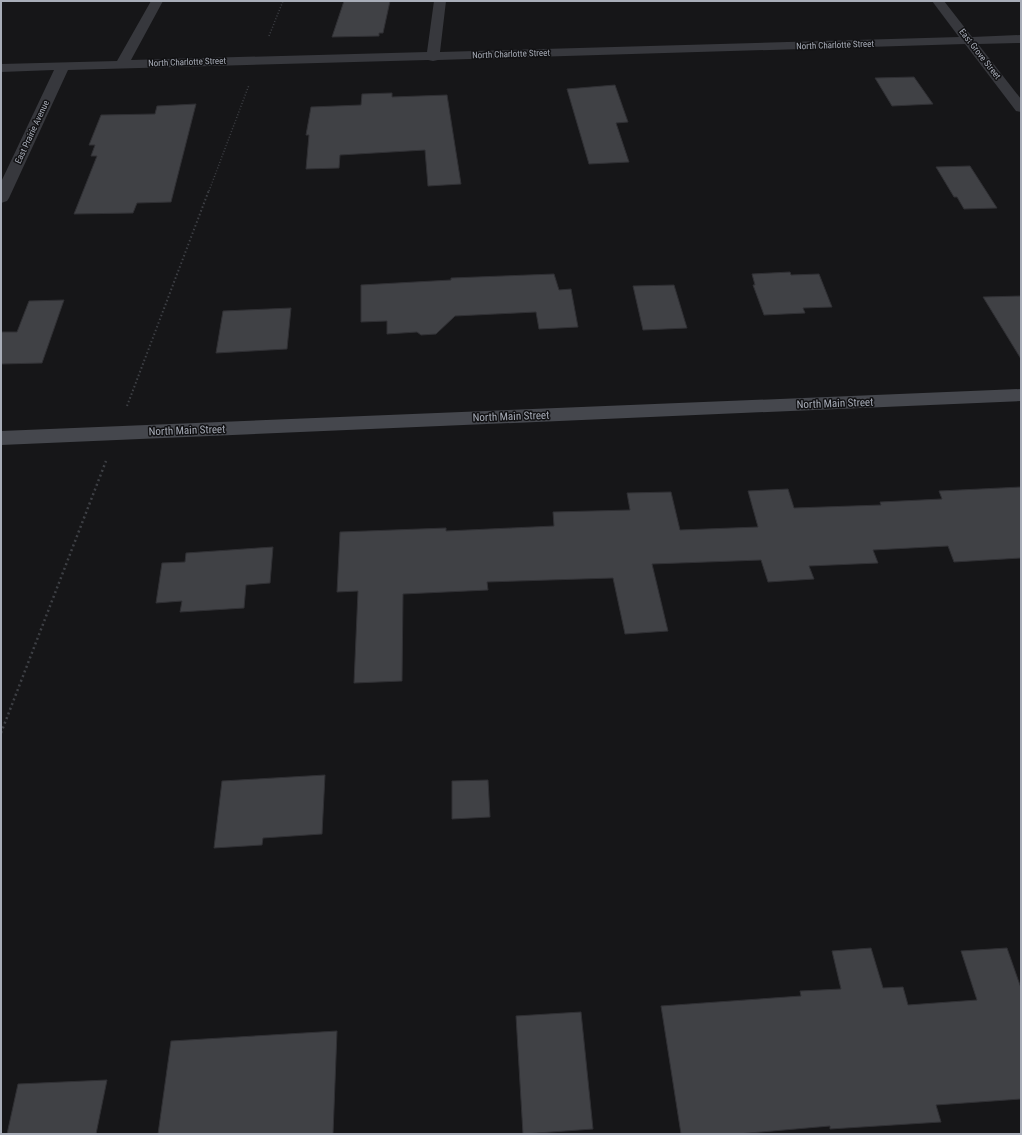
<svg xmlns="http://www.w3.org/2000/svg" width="1022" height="1135" font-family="'Roboto Condensed',sans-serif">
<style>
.building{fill:#404145;stroke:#303034}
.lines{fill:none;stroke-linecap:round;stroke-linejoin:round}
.path-far2{stroke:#3d3f44;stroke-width:1.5;stroke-dasharray:1 2;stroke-linecap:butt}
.path-far1{stroke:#3d3f44;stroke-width:2;stroke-dasharray:1.5 2.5;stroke-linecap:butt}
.path{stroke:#3d3f44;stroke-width:2.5;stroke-dasharray:2 3;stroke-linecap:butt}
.street{fill:#37383d;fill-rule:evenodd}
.secondary{fill:#45474d;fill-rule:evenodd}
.labels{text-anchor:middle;stroke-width:3;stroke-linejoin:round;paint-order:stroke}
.far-street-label{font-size:9px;fill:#a8adb8;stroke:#111113}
.street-label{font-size:11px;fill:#a8adb8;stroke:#111113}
</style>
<rect width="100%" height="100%" fill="#161618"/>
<path class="building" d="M344 1H390L383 33H379V36L332 37Z
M914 77 933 104 892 106 875 78Z
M615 85 628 122 616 123 629 162 589 164 567 89Z
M392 93V97L447 95 461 184 428 186 425 150 340 155 339 168 306 169 309 135H306L311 107 361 105 362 94Z
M196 104 171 202 137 203 133 213 74 214 97 156H91L95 145H89L101 115 155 114 157 106Z
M970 166 997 208 964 209 957 197H954L936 167Z
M790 272 791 275 819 274 832 307 803 308 805 313 764 315 753 285H755L752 274Z
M554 274 559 290 571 289 578 327 539 329 536 312 455 316 436 334 421 335 417 332 387 334V321L361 322V285L451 280V278Z
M674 285 687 328 643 330 633 286Z
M1021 296V359L983 297Z
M64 300 42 363 1 364V332H17L29 301Z
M291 308 287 349 216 353 223 311Z
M1021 487V558L954 562 948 546 873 550 878 563 809 566 814 579 768 582 761 560 652 564 668 631 625 634 613 578 487 582 488 590 403 594 402 681 354 683 358 591 337 592 340 532 446 528V531L554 526 553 512 630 510 627 493 671 492 680 530 758 527 748 491 788 489 794 508 881 505 880 502 942 499 939 491Z
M273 547 270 583 246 585 244 608 180 612 182 601 156 603 162 563 185 562 186 553Z
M325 775 322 834 263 838 262 845 214 848 222 781Z
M488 780 490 817 452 819V781Z
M871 948 883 988 903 987 908 1005 977 1000 961 951 1007 948 1021 988V1099L936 1105 941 1122 830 1129V1126L738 1134H681L661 1006 801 996 800 991 841 989 832 951Z
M581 1012 593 1129 523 1134 516 1016Z
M337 1031 333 1134H158L171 1041Z
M107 1080 96 1134H7L18 1084Z"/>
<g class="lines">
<path class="path-far2" d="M269 36 283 1
M209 191 249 85"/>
<path class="path-far1" d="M127 406 209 190"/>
<path class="path" d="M1 733 106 461"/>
<path class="street" d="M151 1H163L131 60 427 52 434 1H446L440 52 959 37 932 1H944L972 37 1021 35V43L978 44 1021 99V112L1016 111 965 44 438 60 433 61 428 60 68 70 9 198 7 201 1 203V182L54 70 1 72V64L117 61Z"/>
<path class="secondary" d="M1021 389V401L1 445V431Z"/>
</g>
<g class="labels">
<g class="far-street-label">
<text transform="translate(835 45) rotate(-2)" y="3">North Charlotte Street</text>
<text transform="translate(511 54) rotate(-2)" y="3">North Charlotte Street</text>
<text transform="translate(980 54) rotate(52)" y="3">East Grove Street</text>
<text transform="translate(187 62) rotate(-2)" y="3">North Charlotte Street</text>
<text transform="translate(32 132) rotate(-65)" y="3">East Prairie Avenue</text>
</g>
<g class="street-label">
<text transform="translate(835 403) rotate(-2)" y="4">North Main Street</text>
<text transform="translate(511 416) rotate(-2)" y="4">North Main Street</text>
<text transform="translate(187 430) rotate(-2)" y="4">North Main Street</text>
</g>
</g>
<rect width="1022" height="1135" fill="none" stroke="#a8adb8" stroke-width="4"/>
</svg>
